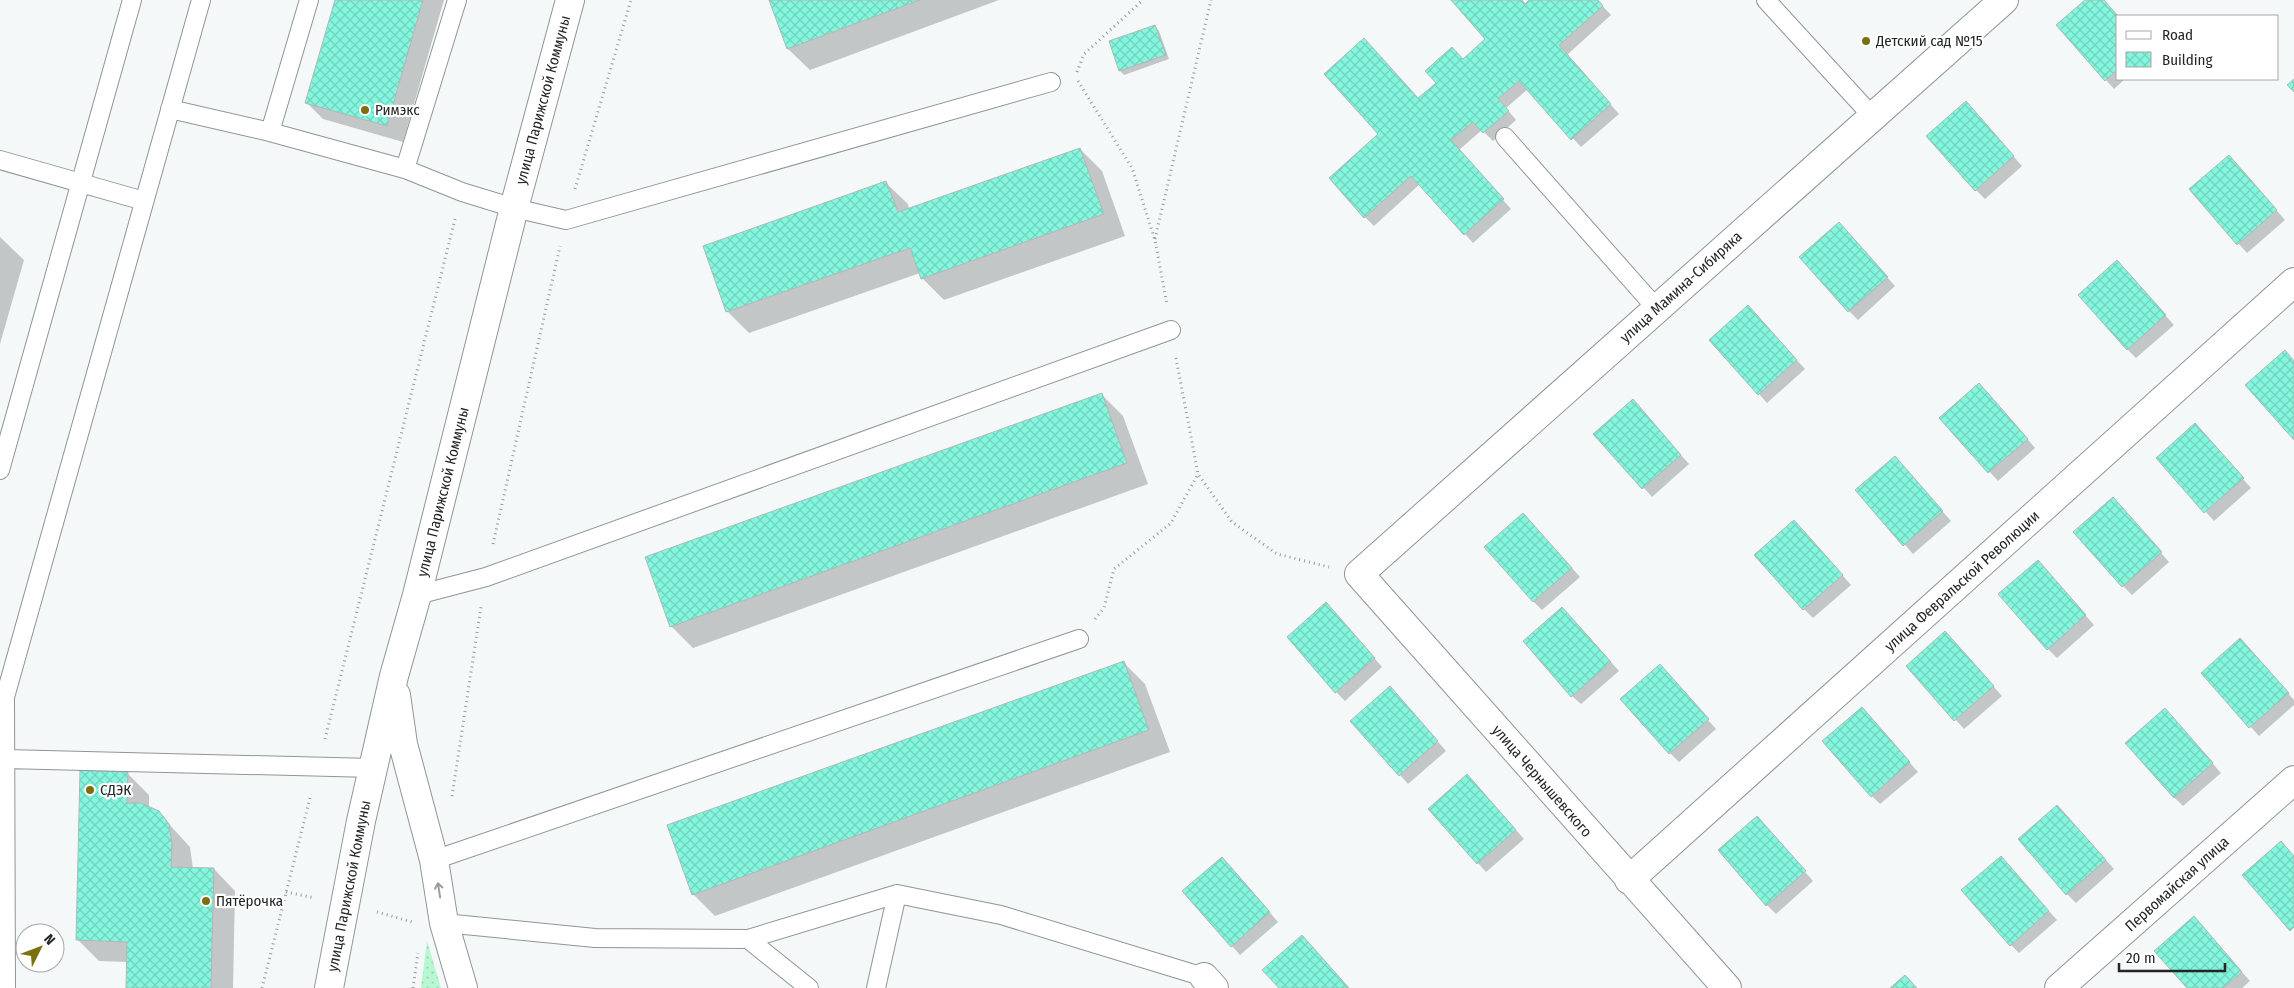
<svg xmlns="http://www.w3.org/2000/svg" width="2294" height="988" font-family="'Fira Sans Condensed',sans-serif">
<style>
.grass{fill:url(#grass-dots)}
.shadow{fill:#0003}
.building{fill:url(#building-cross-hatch);stroke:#b3b8b6}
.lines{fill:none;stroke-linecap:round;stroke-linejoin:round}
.lane-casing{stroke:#909595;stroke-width:20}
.street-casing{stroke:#909595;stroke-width:30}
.secondary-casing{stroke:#909595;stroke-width:30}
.path{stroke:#989b9b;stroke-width:3;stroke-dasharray:1 4;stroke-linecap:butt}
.lane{stroke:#fff;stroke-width:18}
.street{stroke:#fff;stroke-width:28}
.secondary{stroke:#fff;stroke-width:28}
.oneway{stroke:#9c9d9d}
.poi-dot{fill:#7b7010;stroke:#fff;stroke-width:2}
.labels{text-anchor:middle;stroke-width:4.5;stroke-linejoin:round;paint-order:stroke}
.poi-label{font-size:15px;fill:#242626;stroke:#fff;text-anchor:start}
.street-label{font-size:15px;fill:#242626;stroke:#fff}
</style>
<defs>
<pattern id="grass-dots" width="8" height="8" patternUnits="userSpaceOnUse" patternTransform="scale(1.25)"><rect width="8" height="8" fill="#b7f7d2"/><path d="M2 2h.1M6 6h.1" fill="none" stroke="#9dd4b4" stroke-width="1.8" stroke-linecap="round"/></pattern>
<pattern id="building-cross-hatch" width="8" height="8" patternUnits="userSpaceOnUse" patternTransform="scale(1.25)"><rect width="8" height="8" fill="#83f6dd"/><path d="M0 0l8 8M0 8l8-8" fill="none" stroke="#71d3be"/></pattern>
</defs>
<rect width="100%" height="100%" fill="#f4f8f8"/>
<path class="grass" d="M427 941 441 988H421Z"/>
<path class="shadow" d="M336 0H444L403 142 323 119 306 102Z
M770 0H999L810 70 788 49Z
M1452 0H1521L1526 5 1531 0H1597L1611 15 1567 55 1619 114 1581 147 1528 89 1506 108 1516 120 1493 141 1482 130 1459 150 1511 209 1473 243 1420 184 1374 226 1365 217 1419 100 1487 39Z
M2087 0H2103L2118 17V79H2125L2114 89 2106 80Z
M1155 26 1159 31 1169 59 1124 75 1120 71 1110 42Z
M1974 111 2022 166 1985 199 1976 190Z
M1080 149 1102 171 1125 236 944 300 922 278 920 273 749 333 728 312 704 246 886 183 908 204 909 209Z
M2237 165 2285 220 2247 253 2191 190Z
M1847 232 1895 286 1858 320 1849 311Z
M0 237 24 260 0 344Z
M2126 271 2174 325 2136 358 2127 349Z
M1748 306 1805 369 1767 403 1759 394Z
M1988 393 2035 448 1998 481 1941 418Z
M1101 394 1123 416 1148 484 693 648 671 626Z
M1641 410 1689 464 1652 497 1595 434Z
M2203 434 2251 488 2214 521 2157 458Z
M1903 466 1951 521 1913 554 1857 490Z
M2121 507 2169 562 2132 595 2123 586Z
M1523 514 1580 577 1542 610 1533 601Z
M1803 530 1851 585 1813 618 1804 609Z
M2046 570 2094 625 2057 658 2048 649Z
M1335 613 1382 667 1345 701 1336 692Z
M1571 617 1619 671 1581 704 1572 696Z
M1954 642 2002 696 1964 729 1907 666Z
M2249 649 2294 700V705L2259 736 2202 673Z
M1123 662 1145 684 1170 752 715 916 693 894Z
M1668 674 1716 729 1679 762 1670 753Z
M1398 696 1446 751 1408 784 1400 775Z
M1870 717 1918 772 1880 804 1872 796Z
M2173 718 2221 773 2183 806 2174 797Z
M127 773 149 795V807L158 812 190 847 193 869H214L235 891 233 988H127L128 962 99 961 78 940Z
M1476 785 1524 839 1486 872 1478 863Z
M2066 815 2114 869 2076 903 2067 894Z
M1757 817 1813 881 1776 914 1767 905Z
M2009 866 2057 920 2019 953 2011 945Z
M1231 867 1278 922 1240 955 1232 946Z
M2202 927 2250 981 2242 988H2189Z"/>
<path class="building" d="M335 0H423L387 126 305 103Z
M769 0H920L787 49Z
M1451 0H1522L1525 4 1529 0H1598L1603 6 1559 45 1611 104 1571 140 1519 81 1498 99 1509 111 1483 133 1473 122 1451 140 1504 199 1464 235 1411 176 1364 218 1329 178 1378 134 1324 74 1364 38 1418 98 1436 83 1425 71 1452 47 1463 59 1485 39Z
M2085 0H2104L2118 16V69L2105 81 2056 25Z
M1155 25 1166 55 1119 71 1109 41Z
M2294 79V92L2287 85Z
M1966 101 2014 156 1975 191 1926 136Z
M1080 148 1104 214 921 279 910 248 726 312 703 246 886 181 898 212Z
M2229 155 2277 210 2237 245 2189 189Z
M1839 222 1888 277 1848 312 1799 257Z
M2117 260 2166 315 2127 350 2078 295Z
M1748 305 1797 360 1758 395 1709 340Z
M2285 350 2294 361V440L2245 385Z
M1979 383 2028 439 1988 473 1939 418Z
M1102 393 1127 463 670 627 645 557Z
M1633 399 1681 455 1642 489 1593 434Z
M2195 423 2244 478 2204 513 2156 458Z
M1895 456 1943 511 1903 546 1855 490Z
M2113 497 2162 552 2122 587 2073 532Z
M1523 513 1572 568 1533 602 1484 547Z
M1794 520 1843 575 1803 610 1754 555Z
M2038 560 2086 615 2047 650 1998 594Z
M1326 602 1375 658 1335 693 1287 637Z
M1562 607 1611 662 1571 697 1523 641Z
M1945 631 1994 686 1954 721 1906 666Z
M2240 638 2289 693 2249 728 2201 673Z
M1124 661 1149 730 692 895 667 825Z
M1660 664 1709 719 1669 754 1620 699Z
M1390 686 1438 741 1399 776 1350 721Z
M1862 707 1910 762 1871 797 1822 741Z
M2165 708 2213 763 2174 798 2125 743Z
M80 770 128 772 127 803H141L159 811 169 824 172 844 171 867 214 868 211 988H126L127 942 76 940Z
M1467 774 1516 830 1477 864 1428 809Z
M2057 805 2106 860 2066 895 2018 839Z
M1757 816 1806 871 1766 906 1718 850Z
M2281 841 2294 856V927L2290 931 2242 875Z
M2001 856 2049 911 2010 946 1961 890Z
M1222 857 1270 912 1231 947 1182 891Z
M2194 916 2242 972 2223 988H2187L2154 951Z
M1302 935 1349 988H1279L1262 970Z
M1905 975 1917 988H1890Z"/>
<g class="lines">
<defs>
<path id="lane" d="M1766 0 1873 117
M170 109 270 132 405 169 462 192 514 208 566 220 1051 82
M270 132 309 0
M1505 137 1657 309
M0 160 144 201
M405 169 457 0
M0 470 132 0
M417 595 486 577 1171 330
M5 759 373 768
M434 860 1079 639
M444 923 595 938 748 939 897 894 1001 915 1204 977
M748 939 809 988
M6 988 5 697 201 0
M876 988 897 894"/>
<path id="street" d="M1629 880 2294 282
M1204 977 1214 988
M1727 988 1359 574 2004 0
M2059 988 2294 780"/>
<path id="secondary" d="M396 695 403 744 434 860 444 923 463 988
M329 988 361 821 394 676 417 595 514 208 570 0"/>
</defs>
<use href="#lane" class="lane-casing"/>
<use href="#street" class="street-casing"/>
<use href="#secondary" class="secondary-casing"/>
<path class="path" d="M1077 72 1084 54 1143 0
M1078 81 1132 168 1155 240 1167 305
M575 189 631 0
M1155 239 1211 0
M1176 358 1198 474 1232 522 1277 554 1329 567
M493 544 560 246
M1095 619 1104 608 1114 569 1171 523 1198 474
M325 739 455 219
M452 796 481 607
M286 892 315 898
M377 912 412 922
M262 988 311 794
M413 988 418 953"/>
<use href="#lane" class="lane"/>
<use href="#street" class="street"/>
<use href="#secondary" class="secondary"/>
</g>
<defs><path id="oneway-shaft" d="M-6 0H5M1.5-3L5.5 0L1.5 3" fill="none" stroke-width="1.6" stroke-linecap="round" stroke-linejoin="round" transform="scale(1.25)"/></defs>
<use class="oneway" href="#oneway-shaft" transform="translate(439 890) rotate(-99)"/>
<g class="poi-dot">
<circle cx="1866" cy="41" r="5"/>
<circle cx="365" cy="110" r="5"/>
<circle cx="90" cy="790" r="5"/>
<circle cx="206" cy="901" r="5"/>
</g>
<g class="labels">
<g class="poi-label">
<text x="1876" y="46">Детский сад №15</text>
<text x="375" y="115">Римэкс</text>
<text x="100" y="795">СДЭК</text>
<text x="216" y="906">Пятёрочка</text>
</g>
<g class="street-label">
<text transform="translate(543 100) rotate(-75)" y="5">улица Парижской Коммуны</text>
<text transform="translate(1681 287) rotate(-42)" y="5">улица Мамина-Сибиряка</text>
<text transform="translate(443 492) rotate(-76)" y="5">улица Парижской Коммуны</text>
<text transform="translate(1962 581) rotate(-42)" y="5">улица Февральской Революции</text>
<text transform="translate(1542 781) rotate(49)" y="5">улица Чернышевского</text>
<text transform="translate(2177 884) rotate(-42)" y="5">Первомайская улица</text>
<text transform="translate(349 886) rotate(-79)" y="5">улица Парижской Коммуны</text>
</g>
</g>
<rect x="2116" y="15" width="162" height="65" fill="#ffffff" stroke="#a7a8a8"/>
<rect x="2126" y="31" width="25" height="8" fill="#ffffff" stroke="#a7a8a8"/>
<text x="2162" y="40" font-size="15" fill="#242626">Road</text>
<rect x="2126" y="52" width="25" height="15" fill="url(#building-cross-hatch)" stroke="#a7a8a8"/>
<text x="2162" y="65" font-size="15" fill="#242626">Building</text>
<g transform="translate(40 948) rotate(48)"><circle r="24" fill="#ffffff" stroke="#a7a8a8"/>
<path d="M0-4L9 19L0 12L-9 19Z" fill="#7b7010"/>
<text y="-8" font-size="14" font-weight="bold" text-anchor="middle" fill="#242626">N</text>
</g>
<path d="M2119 963v8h106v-8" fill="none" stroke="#242626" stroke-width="2.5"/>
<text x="2126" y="963" font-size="15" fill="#242626" stroke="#ffffff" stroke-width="4" paint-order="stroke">20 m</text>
</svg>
